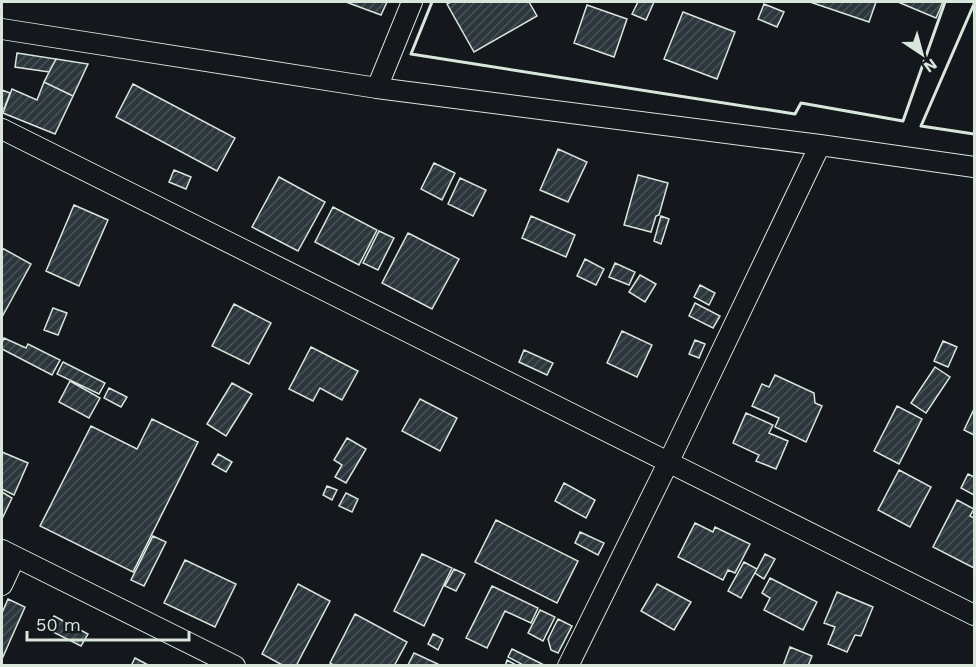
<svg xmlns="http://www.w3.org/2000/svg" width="976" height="667" font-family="'Work Sans',sans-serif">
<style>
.building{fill:url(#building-hatch);stroke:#d8e6dc;stroke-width:1.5}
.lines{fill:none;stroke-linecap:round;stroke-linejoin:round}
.minor-casing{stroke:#d8e6dc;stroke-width:22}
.minor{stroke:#14181c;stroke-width:20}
.wall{stroke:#d8e6dc;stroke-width:3}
</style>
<defs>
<pattern id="building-hatch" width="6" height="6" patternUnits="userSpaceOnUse" patternTransform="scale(1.5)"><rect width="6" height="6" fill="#2c363c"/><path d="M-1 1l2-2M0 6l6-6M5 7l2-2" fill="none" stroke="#4a5358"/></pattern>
</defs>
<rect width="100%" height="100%" fill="#14181c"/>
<path class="building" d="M346 2H387L381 15Z
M451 2H529L537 16 474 52 447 4Z
M638 2H654L646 20 632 14Z
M810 2H876L869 22Z
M898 2H943L936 18Z
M764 4 784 12 777 27 758 19Z
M587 5 627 19 614 57 574 43Z
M683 12 735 32 717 79 664 59Z
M17 53 56 59 49 72 15 67Z
M56 59 88 64 73 96 44 82Z
M44 82 73 96 55 134 3 113 12 89 37 100Z
M133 84 235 138 217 171 116 117Z
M2 90 10 93 4 109 2 108Z
M558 149 587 162 568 202 540 190Z
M434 163 455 173 442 200 421 189Z
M174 170 191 177 186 189 169 182Z
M638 175 668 183 659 215 656 216 651 232 624 225Z
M279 177 325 202 298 251 252 227Z
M460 178 486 190 473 216 448 204Z
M74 205 108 220 79 286 46 271Z
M333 207 377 230 359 265 315 242Z
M531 216 575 235 566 257 522 238Z
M661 216 669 219 661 244 654 241Z
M379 231 394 238 378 270 363 263Z
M408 233 459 259 432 309 382 283Z
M2 248 31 264 2 317Z
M585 259 604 269 596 285 577 276Z
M615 263 635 272 629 285 609 277Z
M640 275 656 284 645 302 629 292Z
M700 285 715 293 709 305 694 297Z
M695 303 720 316 713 328 689 316Z
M234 304 271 323 249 364 212 346Z
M53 308 67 313 58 335 44 330Z
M622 331 652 345 637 377 607 363Z
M4 338 26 348 28 344 60 360 52 375 2 349V343Z
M695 340 705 344 699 358 689 354Z
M943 341 957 347 948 367 934 361Z
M311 347 358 371 342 400 320 388 313 401 289 389Z
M524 350 553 363 547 375 519 362Z
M63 362 105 383 99 394 57 374Z
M935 367 950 377 926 413 911 403Z
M775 375 814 393 815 403 822 406 806 442 775 427 779 418 752 406 762 384 769 387Z
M70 381 100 398 89 418 59 402Z
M232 383 252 394 226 436 207 424Z
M109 388 127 397 121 407 104 398Z
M420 399 457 418 440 451 402 431Z
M897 406 922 419 899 464 874 451Z
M974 409V435L964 430Z
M746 413 773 425 769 433 788 441 776 469 756 461 759 455 733 443Z
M152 419 198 442 133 572 40 526 91 426 137 449Z
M347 438 366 449 346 483 335 477 342 465 334 460Z
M2 452 28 463 14 495 2 489Z
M218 454 232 462 226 472 212 464Z
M899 470 931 487 910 527 878 510Z
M968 474 974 477V495L961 488Z
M564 483 595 500 586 518 555 501Z
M327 486 337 490 332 500 323 495Z
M2 492 12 498 2 519Z
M346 493 358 499 352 512 339 506Z
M957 500 974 509 970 516 974 518V568L933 547Z
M496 520 578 561 557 603 475 562Z
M695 523 713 532 715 527 750 544 735 573 728 570 723 580 678 557Z
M580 532 604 543 598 555 575 543Z
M153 536 166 542 144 586 131 580Z
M422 554 452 568 424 626 394 611Z
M765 554 775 559 764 579 755 573Z
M185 560 236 584 215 627 164 603Z
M744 562 757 569 741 598 728 591Z
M454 569 465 574 456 591 445 586Z
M770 578 817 602 803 630 764 610 770 598 762 593Z
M298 584 330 601 296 666H284L262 654Z
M657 584 691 602 674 630 641 611Z
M492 586 538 608 531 623 505 611 487 648 466 638Z
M837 592 873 607 861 636 855 635 847 652 828 644 835 627 824 623Z
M8 599 25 607 2 659V613Z
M540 610 555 617 543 641 528 633Z
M355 614 407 642 394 666H335L330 663Z
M54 616 88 634 81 646 47 629Z
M558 619 572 626 558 653 551 650 548 639Z
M433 634 443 639 438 650 428 644Z
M790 647 812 656 808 666H783Z
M512 649 546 666H525L508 657Z
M414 653 438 664 437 666 408 665Z
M135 658 150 666H131Z
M507 660 518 666H505Z"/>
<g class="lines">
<defs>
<path id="minor" d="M2 29 377 88 820 145 974 167
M377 88 412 2
M2 129 974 615
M2 550 235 666
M2 585 15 557
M568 666 669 461 820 145"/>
</defs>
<use href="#minor" class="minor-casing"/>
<use href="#minor" class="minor"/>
<path class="wall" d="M432 2 411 54 795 114 801 103 903 121 945 2
M974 4 921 126 974 134"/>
</g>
<rect width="976" height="667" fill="none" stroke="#d8e6dc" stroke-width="6"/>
<g transform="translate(922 54) rotate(144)" stroke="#14181c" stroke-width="4.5" paint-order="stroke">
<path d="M0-4.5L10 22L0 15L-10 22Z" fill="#d8e6dc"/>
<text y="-9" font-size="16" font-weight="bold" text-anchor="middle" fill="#d8e6dc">N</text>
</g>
<path d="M27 631v9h162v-9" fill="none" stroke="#d8e6dc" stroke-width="3"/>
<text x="36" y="631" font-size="18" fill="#d8e6dc" stroke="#14181c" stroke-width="4.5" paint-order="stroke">50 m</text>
</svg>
